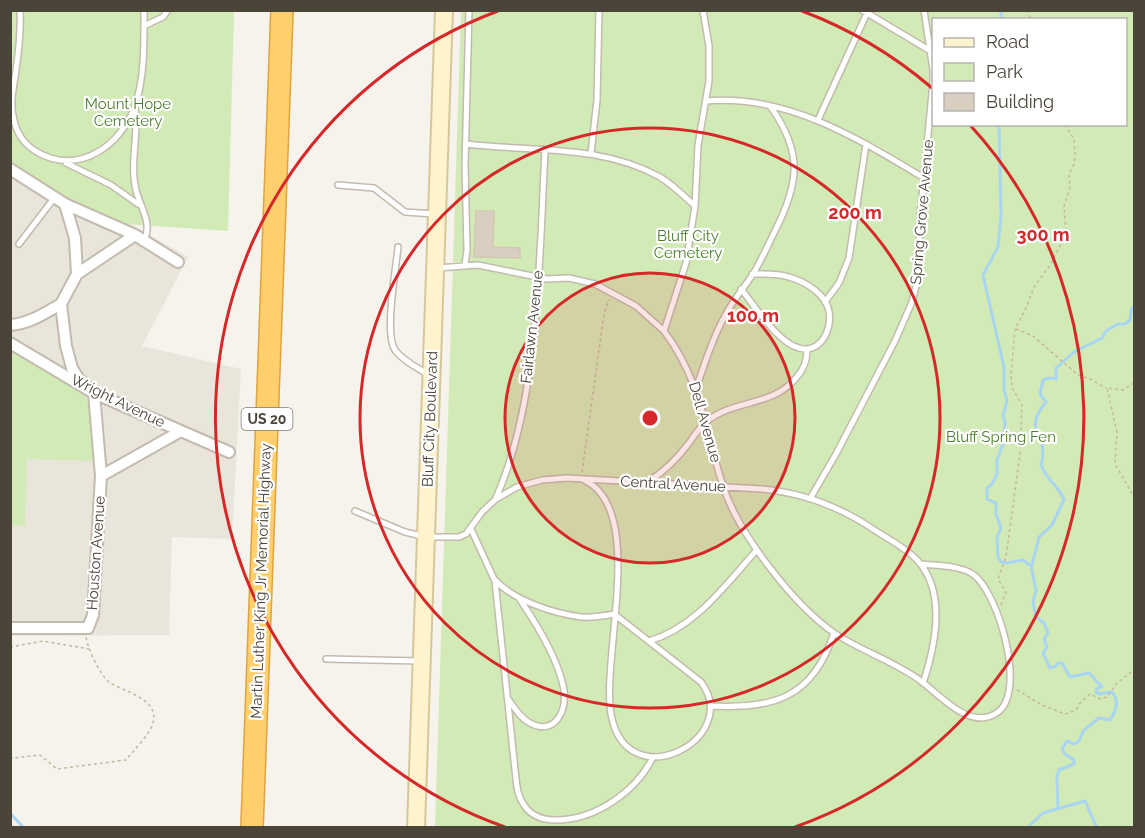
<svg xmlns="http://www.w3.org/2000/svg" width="1145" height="838" font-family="Raleway,sans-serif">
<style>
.residential{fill:#eae5da}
.green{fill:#d2eab5;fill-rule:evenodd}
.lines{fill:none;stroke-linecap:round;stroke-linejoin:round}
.stream{stroke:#a9d4f2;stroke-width:3}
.building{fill:#d8cfc1;stroke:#d3c7b4;stroke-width:1.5}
.lane-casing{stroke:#c2bbae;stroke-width:8}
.street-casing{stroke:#c2bbae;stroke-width:14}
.secondary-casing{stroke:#d6c79b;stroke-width:20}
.highway-casing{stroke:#e0a43c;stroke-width:24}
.path{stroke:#c4b79f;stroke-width:1.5;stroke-dasharray:3 3;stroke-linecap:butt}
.lane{stroke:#fff;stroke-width:5}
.street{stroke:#fff;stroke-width:10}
.secondary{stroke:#fff3cd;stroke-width:16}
.highway{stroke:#ffcf6e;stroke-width:21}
.ring{fill:none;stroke:#d62828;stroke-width:3}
.labels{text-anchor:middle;stroke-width:4.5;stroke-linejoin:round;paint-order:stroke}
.shield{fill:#fff;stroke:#817c74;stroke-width:1.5}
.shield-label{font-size:14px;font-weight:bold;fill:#4b4439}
.park-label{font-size:15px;fill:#4a7f2a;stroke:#fff}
.street-label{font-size:15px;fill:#4b4439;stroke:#fff}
.centre{fill:#d62828;stroke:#fff;stroke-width:3}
.ring-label{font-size:18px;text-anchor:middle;font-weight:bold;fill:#d62828;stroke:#fff;stroke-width:4.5;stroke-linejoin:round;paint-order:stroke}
</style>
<rect width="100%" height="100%" fill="#f6f3ec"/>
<path class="residential" d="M10 155 188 257 142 346 241 369 232 539 172 537 169 635 11 636Z"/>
<path class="green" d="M10 11H234L228 231 126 224 67 197 11 164Z
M461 11H1134V827L435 828ZM934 20H1126V124H934Z
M10 351 83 394C97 412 93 440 94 461L27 459 25 526 11 525Z"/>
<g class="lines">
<path class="stream" d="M1001 20V10
M999 124 1001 216 998 247 983 275 1004 367V389L1007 401 1003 416 1005 422 1004 441 997 460V474L992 484 987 488V499L996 503V514L1001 528 997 537 998 557 1001 562 1007 563 1023 560 1031 566 1036 590 1033 602 1036 617 1044 623 1048 633 1044 639 1047 647 1043 653 1050 668 1056 666 1058 663H1062L1070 677 1089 673 1102 687 1097 688 1096 692 1099 694 1112 692C1120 701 1116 711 1110 720L1099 718 1084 730 1078 742 1074 744 1067 741 1062 749 1065 754 1074 760V764L1059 770 1057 777 1058 808
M1032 565 1039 537 1052 525 1064 499C1058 486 1046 479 1041 465 1044 457 1043 447 1041 437 1030 425 1037 413 1046 402L1040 394 1043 380 1050 378 1056 379V368L1074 352 1102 338 1106 331 1118 324H1125L1130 320 1131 310 1134 306
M10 813 24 828
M1027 828 1043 813 1085 801 1097 828"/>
</g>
<path class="building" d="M476 211H494L493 247 520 248V258L474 257Z"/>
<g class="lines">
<defs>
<path id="lane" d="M20 10C21 31 19 50 16 70 14 86 9 104 14 120 17 134 25 145 37 152 78 176 121 146 135 106 145 77 144 41 144 10
M703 10 709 46V81L698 145 695 206 686 263 664 331C701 380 705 430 723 486 738 533 793 604 834 633 861 651 894 661 921 681 941 696 971 732 998 712 1027 690 998 593 974 575 961 565 936 566 921 564
M862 10 929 50
M144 26 163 17 168 10
M706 101C787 94 857 138 924 178
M135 109C139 134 130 160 135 185 137 203 154 222 144 240
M818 120 867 13
M466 144C531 152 600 144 660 177 673 185 684 196 695 206
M591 153 597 100 599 10
M66 163 111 185 138 204
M338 185 374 188 405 212 434 214
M19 244 55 197
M398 247C396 269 384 334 395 350 403 361 418 368 429 375
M465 265 467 250 465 166 469 10
M437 268 478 265 547 279 569 278 595 284 636 306 664 331
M741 289C755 306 778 343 799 348 824 355 836 321 826 303 819 290 803 281 789 277 778 273 765 274 752 274
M825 302 839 283 849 258 866 144
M696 388C705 364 712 338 725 316 732 301 744 288 753 274 761 261 767 247 774 233 799 184 804 153 770 106
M649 481C665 471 677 459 689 443 694 436 699 428 706 422 733 399 773 407 796 378 804 369 807 361 807 349
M811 497 836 454 895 341 912 302 918 278 920 217 933 83V70L924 10
M496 498C540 398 539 259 545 151
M355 511 405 532 426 537H459L466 534 482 512 496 499 517 487 542 480 567 478 762 489C805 493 841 507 876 531 890 540 906 548 917 560 947 592 935 647 923 683
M471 529 494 579C514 601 553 613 581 617 592 618 603 616 614 614L701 682C744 739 626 800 611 714 601 656 647 509 584 480
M495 581 516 779C517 788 518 797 524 805 531 816 543 820 556 820 595 820 636 792 653 757
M649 641C695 628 725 585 756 551
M326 659 420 661
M508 699C514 707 520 718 530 723 554 736 567 712 564 690 559 660 536 623 519 598
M711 706C774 709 813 698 834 633"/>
<path id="street" d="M10 169 65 204 135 235 178 262
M65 204 75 238 77 274 61 304 66 346 72 368 78 378 94 393 101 476
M77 274 135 235
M10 325C29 324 45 313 61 304
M10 343 94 393 229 452
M10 628H88L93 615 101 476 181 431"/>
<path id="secondary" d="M416 828 444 10"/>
<path id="highway" d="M252 828 282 10"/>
</defs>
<use href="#lane" class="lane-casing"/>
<use href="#street" class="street-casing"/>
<use href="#secondary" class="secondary-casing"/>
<use href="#highway" class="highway-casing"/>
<path class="path" d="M1027 10 1031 20
M1016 329 1033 336 1078 375 1090 379 1106 388
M1134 383 1123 390 1107 388 1117 432 1115 464 1134 497
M582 472 604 314 609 299
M1001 605 1006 592 998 579 1006 557 1020 454 1022 405 1012 388 1011 376 1015 329 1026 308 1034 287 1051 264 1066 233 1064 206 1070 187 1069 174 1074 164 1075 156 1074 139 1064 124
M10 647 43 641 89 649
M1017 690 1042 705 1065 714 1076 710 1079 704 1090 694 1100 699 1107 697 1117 683 1134 670
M10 756 13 758 40 755 57 769 126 760C133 751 151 733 153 723 160 698 123 692 109 682 100 675 88 649 86 637"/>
<use href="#lane" class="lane"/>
<use href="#street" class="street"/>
<use href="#secondary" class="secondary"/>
<use href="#highway" class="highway"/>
</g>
<circle cx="650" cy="418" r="145" fill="#d62828" fill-opacity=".12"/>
<g class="ring">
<circle cx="650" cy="418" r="145"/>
<circle cx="650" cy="418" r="290"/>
<path d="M505 827A434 434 0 0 1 498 11M802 11A434 434 0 0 1 932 88M970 125A434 434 0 0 1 795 827"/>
</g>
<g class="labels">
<rect class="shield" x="241.5" y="408" width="51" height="22" rx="4.5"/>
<g class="shield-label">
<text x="267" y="424">US 20</text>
</g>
<g class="park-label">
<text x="128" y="109">Mount Hope<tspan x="128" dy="17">Cemetery</tspan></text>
<text x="688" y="241">Bluff City<tspan x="688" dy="17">Cemetery</tspan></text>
<text x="1001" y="442">Bluff Spring Fen</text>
</g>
<g class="street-label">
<text transform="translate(922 212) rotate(-85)" y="5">Spring Grove Avenue</text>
<text transform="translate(532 327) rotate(-84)" y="5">Fairlawn Avenue</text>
<text transform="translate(118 401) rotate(26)" y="5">Wright Avenue</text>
<text transform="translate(430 419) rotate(-88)" y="5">Bluff City Boulevard</text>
<text transform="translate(705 422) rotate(74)" y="5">Dell Avenue</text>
<text transform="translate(673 484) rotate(3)" y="5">Central Avenue</text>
<text transform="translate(96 553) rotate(-86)" y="5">Houston Avenue</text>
<text transform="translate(261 581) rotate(-88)" y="5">Martin Luther King Jr Memorial Highway</text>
</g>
</g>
<circle cx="650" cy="418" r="9" class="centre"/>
<g class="ring-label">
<text x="855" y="219">200 m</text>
<text x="1043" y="241">300 m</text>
<text x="753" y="322">100 m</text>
</g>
<rect width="1145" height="838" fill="none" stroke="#4b4439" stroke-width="24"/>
<rect x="932" y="18" width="195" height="108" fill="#ffffff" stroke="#b7b4b0" stroke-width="1.5"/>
<rect x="944" y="38" width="30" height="9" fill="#fff3cd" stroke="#b7b4b0" stroke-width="1.5"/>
<text x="986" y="48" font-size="18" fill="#4b4439">Road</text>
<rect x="944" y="63" width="30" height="18" fill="#d2eab5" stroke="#b7b4b0" stroke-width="1.5"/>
<text x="986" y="78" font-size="18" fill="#4b4439">Park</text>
<rect x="944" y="93" width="30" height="18" fill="#d8cfc1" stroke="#b7b4b0" stroke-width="1.5"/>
<text x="986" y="108" font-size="18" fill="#4b4439">Building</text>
</svg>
